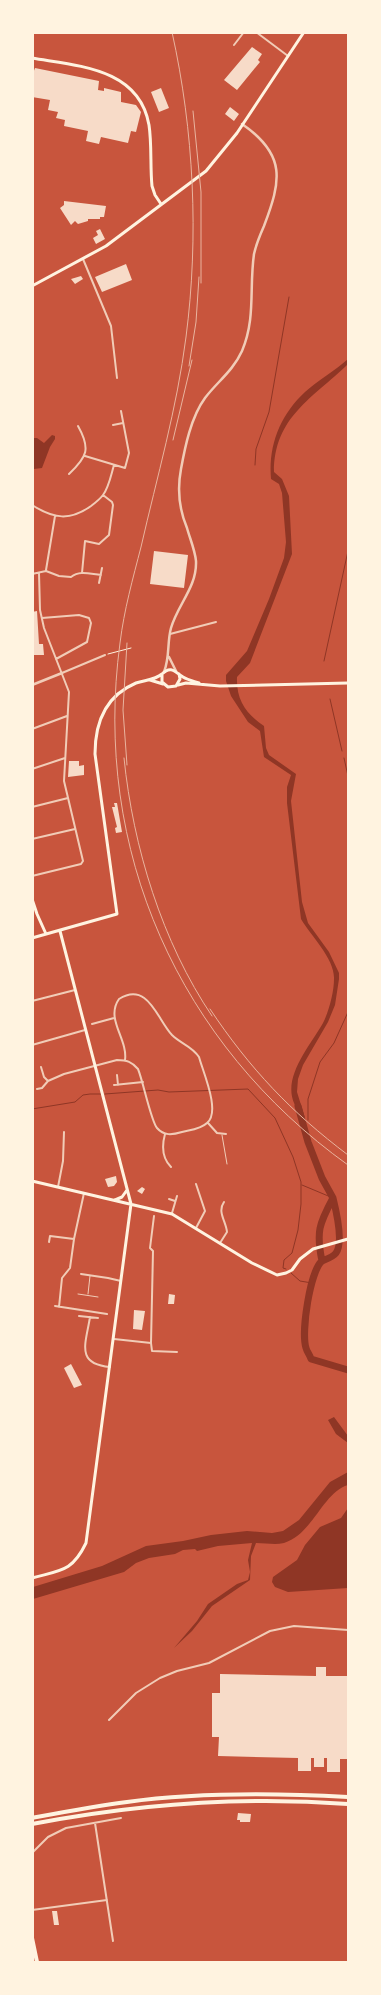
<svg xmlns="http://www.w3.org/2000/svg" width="381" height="1995" font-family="Figtree,sans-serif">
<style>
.water{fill:#8f3625}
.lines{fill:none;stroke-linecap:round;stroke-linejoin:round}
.stream{stroke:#8f3625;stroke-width:1}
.river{stroke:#8f3625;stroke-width:7}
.building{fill:#f7dbc8}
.path{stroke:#fff3e0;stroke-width:1}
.service{stroke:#f1ccb7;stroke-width:1}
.minor{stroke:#f1ccb7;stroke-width:2}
.tertiary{stroke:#f1ccb7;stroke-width:2.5}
.secondary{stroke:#fff3e0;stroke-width:3}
.primary{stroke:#fff3e0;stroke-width:3}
.trunk{stroke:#fff3e0;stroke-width:4}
.rail{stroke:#e9b49f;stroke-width:1}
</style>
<rect width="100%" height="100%" fill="#c8553d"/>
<path class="water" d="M348 359V364C313 398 274 417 274 472L282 479 289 496 292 554 250 663 237 677C236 700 246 714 264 726L266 748 269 755 296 774 291 801 302 902 308 923 329 952 339 973V979L335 1005 328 1022 303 1065 298 1079 297 1092 305 1118C272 1088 307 1051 323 1023 329 1011 334 992 334 979 335 959 311 936 301 919L287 803V787L291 775 264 757 260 731 248 722 231 696 226 681V675L247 651 269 599 284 558 286 542 282 493 279 484 271 479C268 446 280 415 305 392 318 380 335 371 348 359Z
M52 435 55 436V439L50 447 42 468 34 469 33 438H37L44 443Z
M334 1417 348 1436V1443L336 1434 328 1420Z
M348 1472V1485C323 1492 313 1534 284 1543 275 1545 266 1543 256 1543L251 1556 250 1580 212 1606 192 1631 174 1648 197 1621 208 1604 237 1584 248 1580 250 1572 248 1560 252 1543 218 1546 197 1551 195 1549 183 1550 175 1554 149 1558 136 1563 124 1572 33 1599V1587L102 1566 146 1546 183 1541 211 1535 247 1531 272 1533 283 1531 299 1520 330 1482Z
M348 1508V1588L288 1592 275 1587 272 1582 273 1577 297 1560 305 1545 320 1527 341 1518Z"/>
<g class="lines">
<path class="stream" d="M165 32 166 33
M255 465 256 449 269 412 289 297
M324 661 348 551
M330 699 342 751
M344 758 348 776
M105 1094 158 1090 169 1092 248 1089 275 1118 293 1157 301 1182V1204L298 1230 292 1253 284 1260 283 1268 286 1269
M32 1109 75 1102 83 1095 90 1094H101
M308 1120V1099L320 1062 334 1043 348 1012
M302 1185 333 1198
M291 1273 300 1281 312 1283"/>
<path class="river" d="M298 1106 308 1142 322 1178 333 1198C319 1224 316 1232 322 1261 310 1271 301 1332 306 1348 307 1352 310 1355 311 1359L348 1370
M322 1261C327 1259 333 1257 336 1253 344 1242 336 1210 333 1198"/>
</g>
<path class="building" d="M252 47 262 54 258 60 260 62 237 90 224 80Z
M35 68 99 81 98 90 104 91V88L121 92V102L136 105 141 112 136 132 131 131 128 143 101 137 99 144 86 141 88 131 64 126 65 120 56 118 58 112 48 110 50 100 32 97V76Z
M161 88 169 108 159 112 151 92Z
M230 107 239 114 234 121 225 114Z
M64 201 106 206 104 217H100V219H88V221L78 224 75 221 71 225 60 208 64 205Z
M100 229 105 239 96 244 93 238 98 235 96 231Z
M126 264 132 280 102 292 95 277Z
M81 276 83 279 75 284 71 279Z
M154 551 188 555 184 588 150 584Z
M37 611 39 644H43L44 655H32V612Z
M69 761H79V766L84 765V775L68 777Z
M114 803H117L122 832 116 833 115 828 117 827 112 807H115Z
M116 1176 117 1182 114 1186 108 1187 105 1179Z
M142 1187 145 1189 142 1194 137 1191Z
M169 1294 175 1295 174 1304H168Z
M134 1310 145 1311 142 1330 133 1329Z
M71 1364 82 1385 74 1388 64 1368Z
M316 1667H326V1676H348V1759H340V1772H327V1758H324V1767H314V1758H311V1771H298V1758L218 1756 219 1737H212V1693H220V1674L316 1676Z
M238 1813 251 1814 250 1822H240V1820H237Z
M52 1911H57L59 1925H54Z"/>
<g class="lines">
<path class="path" d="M108 654 131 648"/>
<path class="service" d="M222 1135 227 1164
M78 1294 98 1297
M88 1294 90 1276"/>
<path class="minor" d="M256 32 288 56
M234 45 244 32
M83 259 111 326 117 378
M113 425 123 423
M85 456 125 468 129 453 121 411
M69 474C87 457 91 449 78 426
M32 505C54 519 70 521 91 506 95 503 100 499 103 495 109 487 111 475 114 465
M46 570 55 516
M46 571 59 576 71 577C80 570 90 574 101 575
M82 573 85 541 99 544 109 535 113 505 112 502 103 495
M32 574 46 571
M99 583 102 568
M42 618 79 615 89 618 91 623 87 642 56 659
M170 634 216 622
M62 673 105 655
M32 729 67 716
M32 769 65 758
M32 807 68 798
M32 839 75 829
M32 876 81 864 83 861 64 781 69 692 44 628 40 610 39 573
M32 1001 75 990
M92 1024 114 1018
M32 1045 85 1030
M41 1067 44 1077 48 1081
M117 1075 118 1085
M114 1085 143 1082
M37 1089 42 1088 48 1081 64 1074 117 1060C127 1060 132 1062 138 1069 143 1081 151 1121 157 1128 164 1136 172 1135 182 1132 190 1130 201 1129 207 1123 221 1112 203 1072 199 1057 192 1046 181 1044 172 1035 157 1019 148 981 119 999 105 1019 128 1039 125 1060
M208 1123 217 1133 226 1134
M165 1134C162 1145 162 1158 171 1167
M58 1187 63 1161 64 1132
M169 1199 175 1201
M172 1213 177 1196
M154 1216 150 1248 153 1251 151 1343 152 1351 177 1352
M196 1228 205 1211 196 1184
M49 1242 50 1236 74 1239
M220 1243 227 1232C226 1221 217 1212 224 1202
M81 1274 108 1278 121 1281
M55 1306 107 1314
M59 1307 62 1278 70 1268 74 1239 84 1193
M79 1316 98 1318
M90 1317C86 1343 75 1364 110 1367
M114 1339 151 1343
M109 1720 136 1693 160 1678 177 1671 209 1663 270 1631 294 1626 348 1630
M95 1823 113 1941
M32 1853 48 1837 66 1828 121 1818
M32 1910 107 1900"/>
<path class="tertiary" d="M169 657 176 671
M164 672C170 657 167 642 171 628 178 604 197 587 196 561 195 550 190 539 187 528 179 509 177 490 181 469 185 447 191 417 205 398 217 382 233 371 242 351 256 318 249 288 254 254 256 245 260 235 264 226 281 181 287 155 242 124
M32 685 62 673"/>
<path class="secondary" d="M179 674 180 679 176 686 168 687 162 682V674C171 665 175 672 183 677 188 680 193 681 199 683
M150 680 163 684
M178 685 186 683 220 686 348 683
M32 899 37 914 46 934
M32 938 117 914 95 754C95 723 105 696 136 683 145 680 155 680 162 674
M32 1181 172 1214 252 1263 277 1275 286 1273 292 1270 300 1259 313 1249 348 1239
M115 1200 122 1197 127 1190
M32 1578C61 1570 72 1572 86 1543L131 1204 60 931"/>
<path class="primary" d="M32 58C78 66 139 68 149 125 152 145 150 166 152 186L155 195 161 204
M32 286 106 246 206 171 237 133 304 32"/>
<path class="trunk" d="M32 1818C64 1812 95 1806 127 1802 200 1792 275 1793 348 1797
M32 1824C136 1804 243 1796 348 1804
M32 1938 37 1962"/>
<path class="rail" d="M172 32C194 131 199 237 186 337 177 408 157 477 141 547 133 578 124 610 120 643 92 850 179 1044 348 1165
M193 111 201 192V283
M189 366 196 322 199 277
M173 440 192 360
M124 758C133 847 162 942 212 1016
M127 765 123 710 127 643
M210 1009C250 1069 291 1112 348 1155"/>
</g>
<rect width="381" height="1995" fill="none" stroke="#fff3e0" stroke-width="68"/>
</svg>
